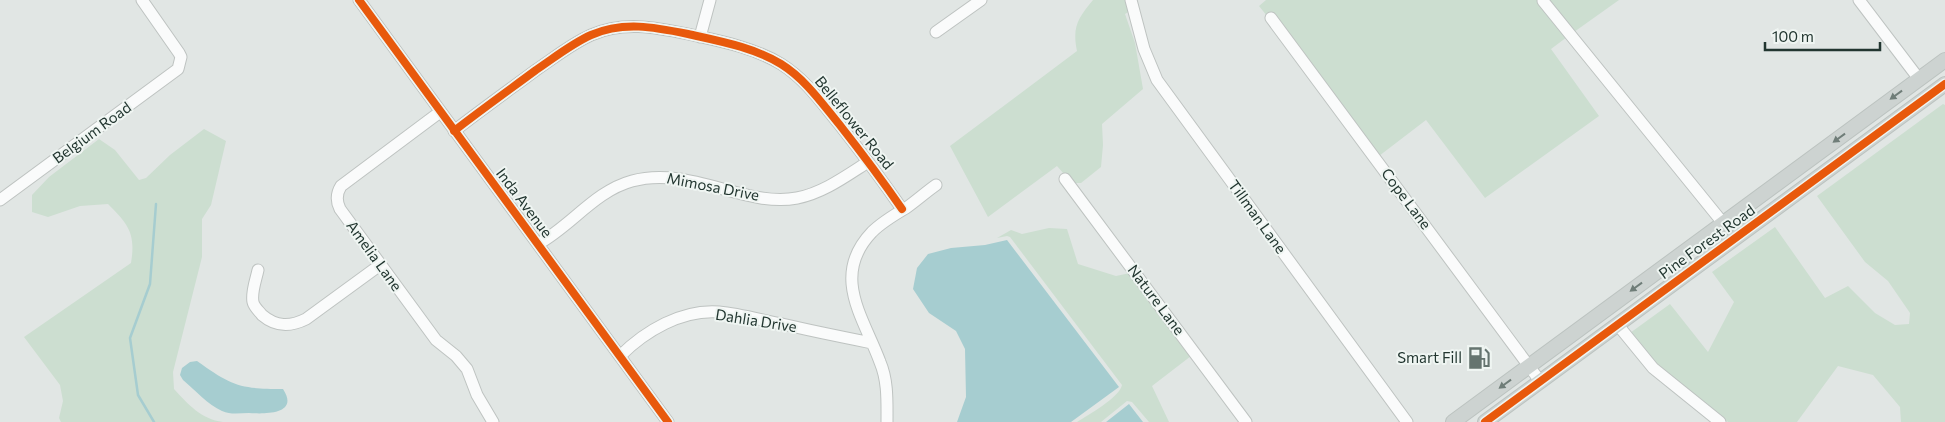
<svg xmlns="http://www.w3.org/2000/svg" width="1945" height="422" font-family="Commissioner,sans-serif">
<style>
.green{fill:#ccded0}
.water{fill:#a6cdd0}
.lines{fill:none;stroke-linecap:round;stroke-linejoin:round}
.stream{stroke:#a6cdd0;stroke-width:2.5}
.minor-casing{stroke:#bec3c1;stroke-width:13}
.major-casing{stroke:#bcc3c0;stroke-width:16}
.minor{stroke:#fafbfb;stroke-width:11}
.major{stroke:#cdd3d1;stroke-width:14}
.cycleway-casing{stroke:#eff5f2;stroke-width:11}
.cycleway{stroke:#e8590c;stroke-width:8}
.oneway{fill:#6f7d78}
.labels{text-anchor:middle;stroke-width:4;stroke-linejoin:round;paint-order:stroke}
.street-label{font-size:15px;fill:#223630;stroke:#eff5f2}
.poi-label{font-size:15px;fill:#223630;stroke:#eff5f2;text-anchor:end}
</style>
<rect width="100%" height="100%" fill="#e1e6e4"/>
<path class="green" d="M1093 0H1126L1130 11 1125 14 1135 43 1143 89 1102 124 1103 145 1101 167 1081 183H1074L1066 173 1064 174 1057 166 988 217 950 146 1077 51C1072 27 1078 18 1093 0Z
M1266 0H1537L1567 37 1551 49 1599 116 1485 198 1426 120 1379 156 1273 12 1267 16 1259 6Z
M1548 0H1619L1574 32Z
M1943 104 1945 105V422H1901L1900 407 1873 375 1838 366 1797 422H1728L1657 364 1630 333 1670 304 1708 352 1734 302 1712 272 1775 227 1825 298 1848 286 1875 313 1895 325 1909 324 1910 313 1888 281 1865 262 1817 196Z
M204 129 226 141 211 205 202 219V257L173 372 174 389C189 405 201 419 223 422H61L59 418 63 401 60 385 24 337 131 263C136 233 128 224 108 204L80 206 48 217 32 212V195L49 177 99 139 115 150 139 180 146 178 170 155Z
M1049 228 1067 229 1078 264 1116 276 1130 273 1191 356 1152 386 1169 422H1149L1132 402 1127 401 1101 422H1077C1088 415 1120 397 1122 385L1010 237 1007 236 997 238 1011 230 1022 234Z"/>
<path class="water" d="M1007 240 1119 387 1071 422H957L966 397 965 349 956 331 929 313 913 289 917 268 928 254 951 248 985 245Z
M197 361C232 386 240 389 283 389 300 415 264 414 249 413 240 413 231 415 222 411 208 405 195 390 183 380L180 375 182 368 190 362Z
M1129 404 1143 422H1106Z"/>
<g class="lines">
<path class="stream" d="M154 422 138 395 130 338 150 284 156 204"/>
<defs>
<path id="minor" d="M359 0 668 422
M1131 0 1144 49 1157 80 1407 422
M1859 0 1919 79
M1543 1 1723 223
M1271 18 1540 381
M936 32 981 0
M700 37 710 0
M440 112 341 186C336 194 336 201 340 209L436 340 456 356 467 369 477 395 493 422
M454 131C481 110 509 90 536 70 554 58 571 44 591 35 623 21 654 27 688 34 719 41 753 47 781 64 805 79 821 102 839 124 861 152 882 180 902 209
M1065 179 1246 422
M0 200 178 69 181 57 179 53 142 0
M538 244C571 226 595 191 632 181 689 165 745 208 797 198 823 193 846 176 868 162
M258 270C256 280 251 292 253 302 254 307 259 311 262 315 276 327 290 327 306 319L380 265
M1617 324 1653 368 1720 422
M620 356C645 331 682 309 719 312 740 314 761 320 782 324 812 331 842 337 872 343
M887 422C887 401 888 381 880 362 864 318 830 276 872 232 882 222 894 215 906 208 916 201 926 192 936 185"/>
<path id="major" d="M1453 422 1945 60
M1485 422 1945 84"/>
</defs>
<use href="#minor" class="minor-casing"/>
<use href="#major" class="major-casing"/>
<use href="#minor" class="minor"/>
<use href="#major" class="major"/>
<defs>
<path id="cycleway" d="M359 0 668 422
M454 131C481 110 509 90 536 70 554 58 571 44 591 35 623 21 654 27 688 34 719 41 753 47 781 64 805 79 821 102 839 124 861 152 882 180 902 209
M1485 422 1945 84"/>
</defs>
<use href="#cycleway" class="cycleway-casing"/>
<use href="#cycleway" class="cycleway"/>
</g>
<defs><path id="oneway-solid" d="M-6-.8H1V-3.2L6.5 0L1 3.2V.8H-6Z" transform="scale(1.25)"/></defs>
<g class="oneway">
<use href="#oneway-solid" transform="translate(1896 95) rotate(144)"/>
<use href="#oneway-solid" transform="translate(1839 138) rotate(144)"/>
<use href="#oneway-solid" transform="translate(1636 287) rotate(144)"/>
<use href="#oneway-solid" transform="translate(1505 384) rotate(144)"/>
</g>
<defs>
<symbol id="fuel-bare" viewBox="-9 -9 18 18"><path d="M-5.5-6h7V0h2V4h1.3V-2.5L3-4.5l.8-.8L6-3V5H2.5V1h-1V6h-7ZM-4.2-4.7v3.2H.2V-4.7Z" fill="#65746f" stroke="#eff5f2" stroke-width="2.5" paint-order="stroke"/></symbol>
</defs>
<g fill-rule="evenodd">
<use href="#fuel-bare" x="1463" y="342" width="32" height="32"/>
</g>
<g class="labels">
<g class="street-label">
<text transform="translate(854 123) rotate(51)" y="5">Belleflower Road</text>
<text transform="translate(92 133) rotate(-36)" y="5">Belgium Road</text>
<text transform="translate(713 187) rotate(11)" y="5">Mimosa Drive</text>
<text transform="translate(1406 199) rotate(53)" y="5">Cope Lane</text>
<text transform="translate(524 203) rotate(53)" y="5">Inda Avenue</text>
<text transform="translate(1257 217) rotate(54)" y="5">Tillman Lane</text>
<text transform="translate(1707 242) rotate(-36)" y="5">Pine Forest Road</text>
<text transform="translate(374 256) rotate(54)" y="5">Amelia Lane</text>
<text transform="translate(1156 300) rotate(53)" y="5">Nature Lane</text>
<text transform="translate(756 321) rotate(9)" y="5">Dahlia Drive</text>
</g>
<g class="poi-label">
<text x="1462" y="363">Smart Fill</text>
</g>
</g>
<path d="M1765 42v8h115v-8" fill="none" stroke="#223630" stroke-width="2.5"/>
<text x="1772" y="42" font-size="15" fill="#223630" stroke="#eff5f2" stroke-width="4" paint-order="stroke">100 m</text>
</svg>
